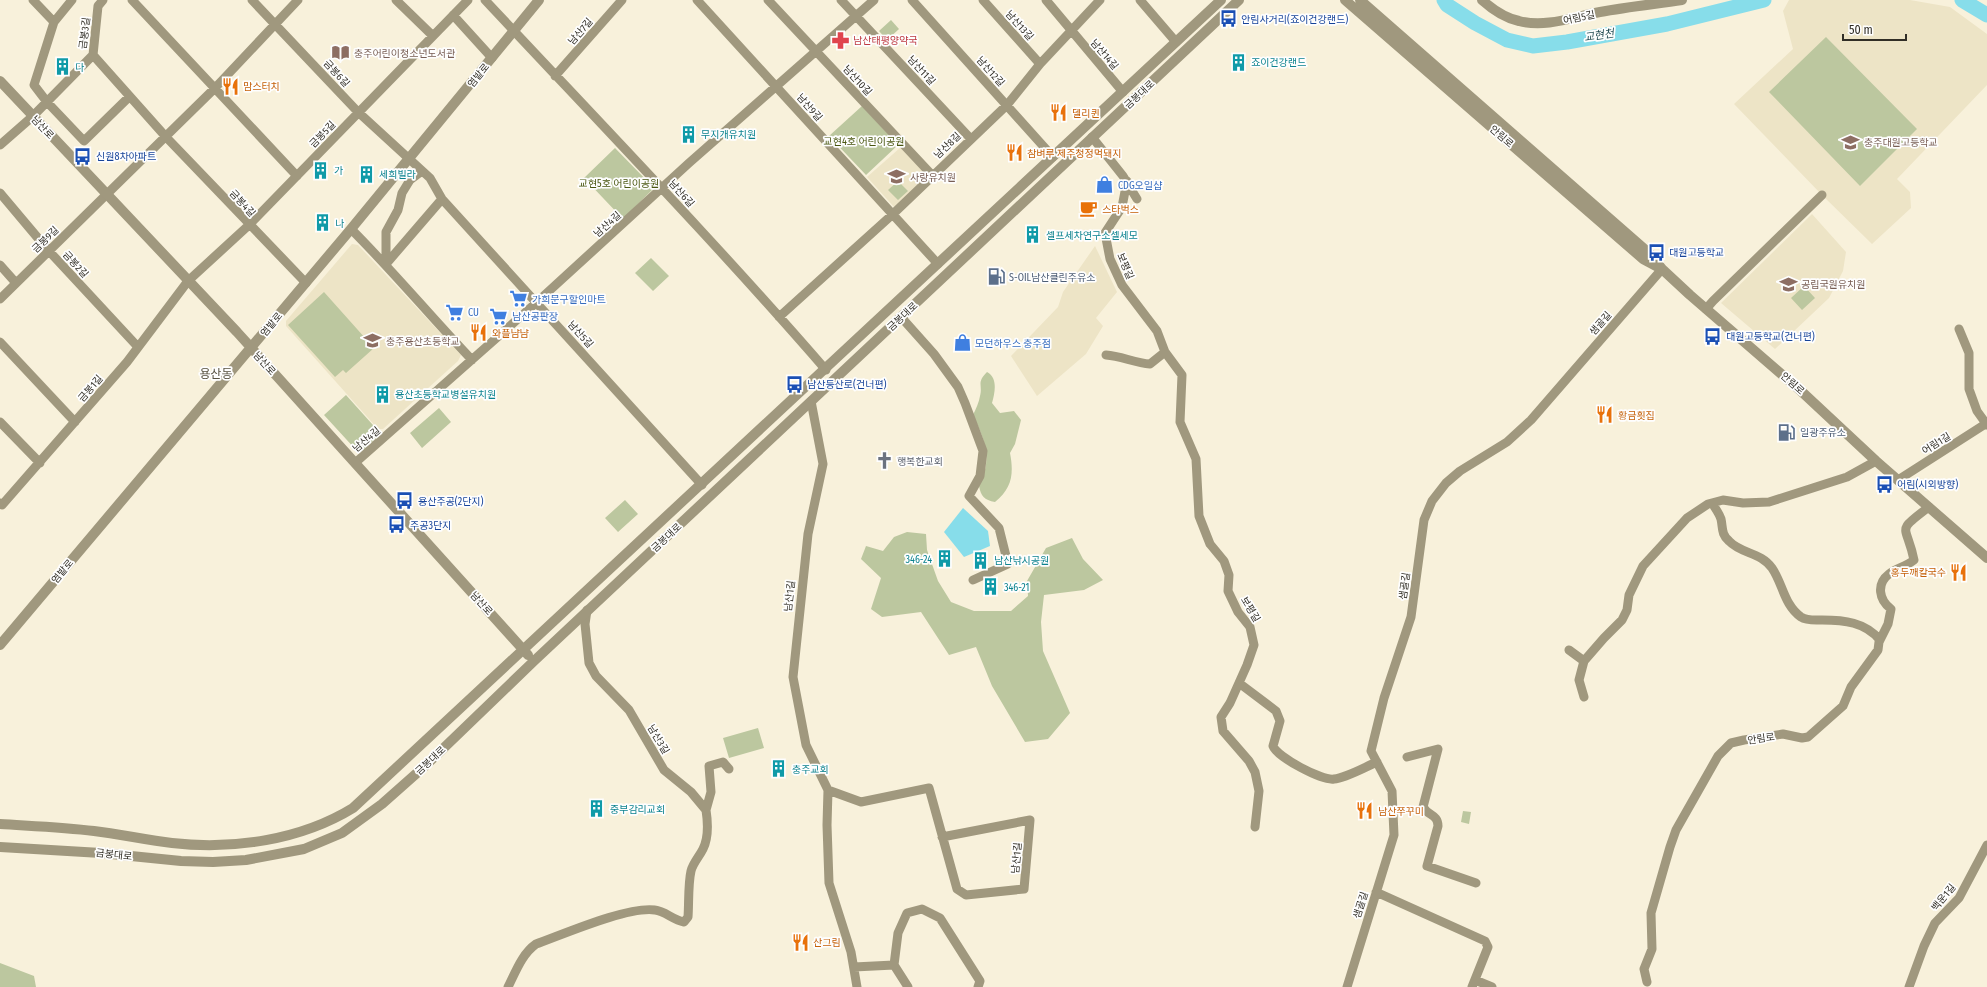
<svg xmlns="http://www.w3.org/2000/svg" width="1987" height="987" font-family="'Fira Sans Condensed','Noto Sans KR',sans-serif">
<style>
.built{fill:#ede4c6}
.green{fill:#bcc79f}
.water{fill:#87ddea}
.lines{fill:none;stroke-linecap:round;stroke-linejoin:round}
.river{stroke:#87ddea;stroke-width:15}
.minor{stroke:#a0987e;stroke-width:9}
.tertiary{stroke:#a0987e;stroke-width:10}
.labels{text-anchor:middle;stroke-width:3.5;stroke-linejoin:round;paint-order:stroke}
.street-label{font-size:10px;fill:#312e26;stroke:#fefefe}
.transit-label{font-size:10px;fill:#164399;stroke:#fefefe;text-anchor:start}
.health-label{font-size:10px;fill:#be3a42;stroke:#fefefe;text-anchor:start}
.education-label{font-size:10px;fill:#785e54;stroke:#fefefe;text-anchor:start}
.culture-label{font-size:10px;fill:#0d838f;stroke:#fefefe;text-anchor:start}
.food-label{font-size:10px;fill:#c56008;stroke:#fefefe;text-anchor:start}
.park-label{font-size:10px;fill:#495610;stroke:#fefefe}
.shop-label{font-size:10px;fill:#366cbe;stroke:#fefefe;text-anchor:start}
.service-label{font-size:10px;fill:#4e5e75;stroke:#fefefe;text-anchor:start}
.worship-label{font-size:10px;fill:#5b616d;stroke:#fefefe;text-anchor:start}
.water-label{font-size:11px;font-style:italic;fill:#254d53;stroke:#fefefe}
.quarter-label{font-size:12px;fill:#585240;stroke:#fefefe}
</style>
<rect width="100%" height="100%" fill="#f8f1db"/>
<path class="built" d="M1789 0H1910L1950 7 1987 34V85L1897 179 1910 192 1911 208 1872 244 1822 195 1734 104 1793 49 1783 11Z
M901 147 928 177 894 207 867 177Z
M1812 214 1846 252 1843 271 1829 298 1775 349 1721 303Z
M352 244 358 245 461 355 458 361 383 429H378L286 326V321Z
M1095 246 1117 292 1096 318 1103 326 1086 354 1037 396 1011 356 1058 307 1063 292Z"/>
<path class="green" d="M891 20 899 29 887 40 879 31Z
M1826 37 1917 129 1860 186 1769 92Z
M862 106 898 145 866 175 829 136Z
M615 148 654 188 623 219 584 178Z
M898 181 908 191 898 200 888 190Z
M651 258 669 276 653 291 635 273Z
M1804 286 1815 298 1802 310 1791 298Z
M324 292 374 348 346 373 343 370 335 377 288 325Z
M987 372C998 378 995 392 992 403L1000 413 1014 411 1021 420 1015 444 1010 453C1014 474 1012 488 995 502 984 500 981 496 979 486 993 458 985 441 973 415 976 409 979 402 980 396 983 385 976 383 987 372Z
M346 395 381 434 361 452 357 451 324 415Z
M439 408 451 422 422 448 410 433Z
M625 500 638 514 618 532 605 518Z
M907 532 926 534 927 550 938 581 951 602 974 611H1011L1028 596 1027 581 1046 548 1072 538 1083 559 1103 580 1084 590 1044 595 1041 622 1043 651 1070 713 1048 739 1025 742 992 686 976 647 949 655 921 612 882 617 871 609 881 578 861 559 866 546 883 551 894 537Z
M758 728 764 748 729 758 723 738Z
M1463 811 1471 812 1469 824 1461 822Z
M0 963 34 976 36 987H0Z"/>
<path class="water" d="M963 508 988 531 990 546 964 557 944 532Z"/>
<g class="lines">
<path class="river" d="M1444 0 1447 5 1475 23 1507 40 1533 46 1567 42 1667 24 1764 0
M1962 0 1987 15"/>
<path class="minor" d="M33 0 54 22 72 0
M132 0 297 176
M252 0 358 112 430 178 442 199 702 485
M396 0 433 36
M485 0C599 122 716 243 826 370
M697 0 938 264
M768 0 932 175
M841 0 970 138
M912 0 1053 157
M983 0 1040 64
M1046 0 1123 92
M1140 0 1176 42
M453 15 492 58
M54 22 34 85 47 102 84 141 129 97
M93 55 166 137 306 283
M555 76 622 0
M1092 137 1123 176 1137 199
M0 145 32 117 93 55 98 6 103 0
M1127 181 1122 207 1105 233 1110 259 1122 285 1157 331 1165 352 1182 375 1180 422 1196 459 1199 516 1210 544 1224 561 1229 575 1228 591 1238 612 1250 627 1254 645 1247 665 1230 703 1221 717 1223 731 1249 761 1255 772 1259 791 1255 827
M0 193 48 250 138 347
M351 229C393 271 431 317 472 360
M386 264V232L398 210 402 193 410 180 422 171
M386 264 442 199
M0 265 16 283
M0 299 215 88 298 0
M1706 309 1713 301 1822 195
M779 317 893 214 1007 105 1040 64 1100 0
M901 317 934 354 958 387 965 403 983 451 980 476 969 496 999 528 1008 564 973 580
M1959 329 1969 353V389L1977 411 1987 425
M0 342 75 422
M1106 355C1121 356 1135 363 1150 364L1165 352
M811 401 823 464 808 534 793 677 806 745 828 790 827 825 829 883 851 952 857 987
M0 422 40 463
M355 463 537 302 689 163 874 0
M1898 480 1987 423
M0 503 2 505 127 362 188 281 249 225 468 0
M1712 503C1715 508 1719 513 1721 519 1723 528 1721 534 1729 541 1741 554 1761 552 1772 568 1783 584 1784 605 1801 617 1807 621 1815 620 1822 620 1844 620 1865 622 1880 640
M587 610 585 624 589 663 596 676 629 710 664 770 691 792 706 810 711 792 709 766 723 762 729 769
M1569 650 1584 661
M1239 683 1276 711 1280 721 1273 746C1277 757 1322 781 1334 779 1346 778 1365 767 1377 762
M1584 697 1579 680 1584 661 1604 638 1622 620 1627 610 1629 595 1643 566 1687 518 1708 504 1723 500 1743 503 1769 502 1847 477 1876 461
M1407 757 1438 749 1423 807C1428 816 1438 814 1438 826L1427 866 1476 883
M828 790 861 802 929 788 957 889 966 895 1024 889 1030 820 942 837
M1376 892 1485 941 1488 947 1472 987
M854 967 894 965
M1475 980 1492 987
M1647 982 1644 969 1652 949 1651 913 1670 847 1676 830 1718 756 1731 743 1744 740 1783 734 1802 738 1808 737 1843 706 1851 687 1878 650 1879 642 1888 624 1891 609C1879 600 1876 584 1889 574 1897 568 1905 567 1914 560 1907 524 1894 533 1929 507
M508 987C516 971 522 954 536 944 564 934 628 906 655 910 665 911 673 920 684 922L688 917C689 904 688 884 691 871 693 863 699 857 703 849 709 837 708 823 706 810
M908 987 894 965 898 933 907 913 922 909 940 918 980 981 978 987
M1347 987 1394 835 1392 791 1371 751 1384 698 1411 617 1424 520 1432 501 1446 483 1460 471 1507 442 1531 420 1662 269
M1909 987 1924 946 1935 923 1959 898 1987 845"/>
<path class="tertiary" d="M1345 0 1643 259 1658 267
M1360 0 1649 253 1662 269 1690 295 1801 391 1876 461 1987 558
M1482 0C1492 9 1505 18 1519 21 1546 28 1573 17 1600 12 1627 7 1655 4 1682 0
M0 81 237 332 528 655
M0 645 351 229 539 0
M0 824C31 826 63 827 94 831 120 834 146 840 172 843 233 850 301 840 353 808L1221 0
M0 847 101 853 181 861 213 862 246 860 304 849 342 833 382 804 426 765 534 661 1239 0"/>
</g>
<defs>
<symbol id="bus-bare" viewBox="-9 -9 18 18"><path d="M-5-6H5V4H4V6H2V4H-2V6H-4V4H-5ZM-3.5-4V0h7V-4ZM-3.5 1.2v1.5H-2V1.2ZM2 1.2v1.5H3.5V1.2Z" fill="#1a4fb4" stroke="#fefefe" stroke-width="2.5" paint-order="stroke"/></symbol>
<symbol id="pharmacy-bare" viewBox="-9 -9 18 18"><path d="M-2-6h4v4h4v4h-4v4h-4v-4h-4v-4h4Z" fill="#e0444e" stroke="#fefefe" stroke-width="2.5" paint-order="stroke"/></symbol>
<symbol id="library-bare" viewBox="-9 -9 18 18"><path d="M-6-4Q-3-5.5-.7-3.5V5Q-3 3-6 4ZM6-4Q3-5.5 .7-3.5V5Q3 3 6 4Z" fill="#8d6e63" stroke="#fefefe" stroke-width="2.5" paint-order="stroke"/></symbol>
<symbol id="building-bare" viewBox="-9 -9 18 18"><path d="M-4-6H4V6H1V3H-1V6H-4ZM-2.5-4.3h1.7v1.8h-1.7ZM.8-4.3h1.7v1.8H.8ZM-2.5-1h1.7V.8h-1.7ZM.8-1h1.7V.8H.8Z" fill="#0f9aa8" stroke="#fefefe" stroke-width="2.5" paint-order="stroke"/></symbol>
<symbol id="restaurant-bare" viewBox="-9 -9 18 18"><path d="M-5-6h1v4h1v-4h1v4h1v-4h1v5L-1.5 .5V6h-2V.5L-5-1ZM5-6V6H3V1.5H1.5Q1.5-4 5-6Z" fill="#e8710a" stroke="#fefefe" stroke-width="2.5" paint-order="stroke"/></symbol>
<symbol id="school-bare" viewBox="-9 -9 18 18"><path d="M0-5L7-2L0 1L-7-2ZM-4 1L0 2.5L4 1V4Q0 6-4 4Z" fill="#8d6e63" stroke="#fefefe" stroke-width="2.5" paint-order="stroke"/></symbol>
<symbol id="shop-bare" viewBox="-9 -9 18 18"><path d="M-5-2.5h2.3a2.7 3.5 0 0 1 5.4 0H5L5.5 6h-11ZM-1.5-2.5h3a1.5 2.3 0 0 0-3 0Z" fill="#3f7fe0" stroke="#fefefe" stroke-width="2.5" paint-order="stroke"/></symbol>
<symbol id="cafe-bare" viewBox="-9 -9 18 18"><path d="M-5.5-4.5H6V0H3Q3 3.5 0 3.5H-2.5Q-5.5 3.5-5.5 0ZM3-3.2v2h1.7v-2ZM-6 4.5H4V6H-6Z" fill="#e8710a" stroke="#fefefe" stroke-width="2.5" paint-order="stroke"/></symbol>
<symbol id="fuel-bare" viewBox="-9 -9 18 18"><path d="M-5.5-6h7V0h2V4h1.3V-2.5L3-4.5l.8-.8L6-3V5H2.5V1h-1V6h-7ZM-4.2-4.7v3.2H.2V-4.7Z" fill="#5c6f8a" stroke="#fefefe" stroke-width="2.5" paint-order="stroke"/></symbol>
<symbol id="supermarket-bare" viewBox="-9 -9 18 18"><path d="M-6-5.5h2.5l.6 2H6L4.5 2H-2.5L-4.4-4H-6ZM-1.5 3.2a1.3 1.3 0 1 0 .1 0ZM3 3.2a1.3 1.3 0 1 0 .1 0Z" fill="#3f7fe0" stroke="#fefefe" stroke-width="2.5" paint-order="stroke"/></symbol>
<symbol id="church-bare" viewBox="-9 -9 18 18"><path d="M-1.2-6h2.4v3.5h3.3v2.4h-3.3V6h-2.4V-.1h-3.3v-2.4h3.3Z" fill="#6b7280" stroke="#fefefe" stroke-width="2.5" paint-order="stroke"/></symbol>
</defs>
<g fill-rule="evenodd">
<use href="#bus-bare" x="1216" y="6" width="25" height="25"/>
<use href="#pharmacy-bare" x="828" y="28" width="25" height="25"/>
<use href="#library-bare" x="328" y="40" width="25" height="25"/>
<use href="#building-bare" x="1226" y="50" width="25" height="25"/>
<use href="#building-bare" x="50" y="54" width="25" height="25"/>
<use href="#restaurant-bare" x="218" y="74" width="25" height="25"/>
<use href="#restaurant-bare" x="1046" y="100" width="25" height="25"/>
<use href="#building-bare" x="676" y="122" width="25" height="25"/>
<use href="#school-bare" x="1838" y="130" width="25" height="25"/>
<use href="#restaurant-bare" x="1002" y="140" width="25" height="25"/>
<use href="#bus-bare" x="70" y="144" width="25" height="25"/>
<use href="#building-bare" x="308" y="158" width="25" height="25"/>
<use href="#building-bare" x="354" y="162" width="25" height="25"/>
<use href="#school-bare" x="884" y="164" width="25" height="25"/>
<use href="#shop-bare" x="1092" y="172" width="25" height="25"/>
<use href="#cafe-bare" x="1076" y="196" width="25" height="25"/>
<use href="#building-bare" x="310" y="210" width="25" height="25"/>
<use href="#building-bare" x="1020" y="222" width="25" height="25"/>
<use href="#bus-bare" x="1644" y="240" width="25" height="25"/>
<use href="#fuel-bare" x="984" y="264" width="25" height="25"/>
<use href="#school-bare" x="1776" y="272" width="25" height="25"/>
<use href="#supermarket-bare" x="506" y="286" width="25" height="25"/>
<use href="#supermarket-bare" x="442" y="300" width="25" height="25"/>
<use href="#supermarket-bare" x="486" y="304" width="25" height="25"/>
<use href="#restaurant-bare" x="466" y="320" width="25" height="25"/>
<use href="#bus-bare" x="1700" y="324" width="25" height="25"/>
<use href="#school-bare" x="360" y="328" width="25" height="25"/>
<use href="#shop-bare" x="950" y="330" width="25" height="25"/>
<use href="#bus-bare" x="782" y="372" width="25" height="25"/>
<use href="#building-bare" x="370" y="382" width="25" height="25"/>
<use href="#restaurant-bare" x="1592" y="402" width="25" height="25"/>
<use href="#fuel-bare" x="1774" y="420" width="25" height="25"/>
<use href="#church-bare" x="872" y="448" width="25" height="25"/>
<use href="#bus-bare" x="1872" y="472" width="25" height="25"/>
<use href="#bus-bare" x="392" y="488" width="25" height="25"/>
<use href="#bus-bare" x="384" y="512" width="25" height="25"/>
<use href="#building-bare" x="932" y="546" width="25" height="25"/>
<use href="#building-bare" x="968" y="548" width="25" height="25"/>
<use href="#restaurant-bare" x="1946" y="560" width="25" height="25"/>
<use href="#building-bare" x="978" y="574" width="25" height="25"/>
<use href="#building-bare" x="766" y="756" width="25" height="25"/>
<use href="#building-bare" x="584" y="796" width="25" height="25"/>
<use href="#restaurant-bare" x="1352" y="798" width="25" height="25"/>
<use href="#restaurant-bare" x="788" y="930" width="25" height="25"/>
</g>
<g class="labels">
<g class="street-label">
<text transform="translate(1579 17) rotate(-12)" y="4">어림5길</text>
<text transform="translate(1020 25) rotate(48)" y="4">남산13길</text>
<text transform="translate(580 31) rotate(-49)" y="4">남산7길</text>
<text transform="translate(84 33) rotate(-83)" y="4">금봉3길</text>
<text transform="translate(1105 54) rotate(49)" y="4">남산14길</text>
<text transform="translate(922 70) rotate(47)" y="4">남산11길</text>
<text transform="translate(991 71) rotate(48)" y="4">남산12길</text>
<text transform="translate(337 73) rotate(47)" y="4">금봉6길</text>
<text transform="translate(478 75) rotate(-51)" y="4">염밭로</text>
<text transform="translate(858 80) rotate(47)" y="4">남산10길</text>
<text transform="translate(1139 94) rotate(-43)" y="4">금봉대로</text>
<text transform="translate(810 107) rotate(48)" y="4">남산9길</text>
<text transform="translate(43 127) rotate(47)" y="4">남산로</text>
<text transform="translate(322 134) rotate(-46)" y="4">금봉5길</text>
<text transform="translate(1502 136) rotate(41)" y="4">안림로</text>
<text transform="translate(947 145) rotate(-44)" y="4">남산8길</text>
<text transform="translate(682 193) rotate(48)" y="4">남산6길</text>
<text transform="translate(243 203) rotate(47)" y="4">금봉4길</text>
<text transform="translate(607 224) rotate(-42)" y="4">남산4길</text>
<text transform="translate(45 239) rotate(-44)" y="4">금봉9길</text>
<text transform="translate(76 264) rotate(47)" y="4">금봉2길</text>
<text transform="translate(1126 266) rotate(67)" y="4">보평길</text>
<text transform="translate(902 316) rotate(-43)" y="4">금봉대로</text>
<text transform="translate(1600 323) rotate(-49)" y="4">샘골길</text>
<text transform="translate(271 324) rotate(-50)" y="4">염밭로</text>
<text transform="translate(581 334) rotate(48)" y="4">남산5길</text>
<text transform="translate(265 363) rotate(48)" y="4">남산로</text>
<text transform="translate(1793 383) rotate(42)" y="4">안림로</text>
<text transform="translate(90 388) rotate(-49)" y="4">금봉1길</text>
<text transform="translate(366 439) rotate(-40)" y="4">남산4길</text>
<text transform="translate(1936 443) rotate(-32)" y="4">어림1길</text>
<text transform="translate(666 537) rotate(-43)" y="4">금봉대로</text>
<text transform="translate(62 571) rotate(-50)" y="4">염밭로</text>
<text transform="translate(1404 586) rotate(-82)" y="4">샘골길</text>
<text transform="translate(789 596) rotate(-84)" y="4">남산1길</text>
<text transform="translate(482 603) rotate(48)" y="4">남산로</text>
<text transform="translate(1251 609) rotate(59)" y="4">보평길</text>
<text transform="translate(1761 738) rotate(-8)" y="4">안림로</text>
<text transform="translate(659 739) rotate(59)" y="4">남산3길</text>
<text transform="translate(430 760) rotate(-43)" y="4">금봉대로</text>
<text transform="translate(114 854) rotate(6)" y="4">금봉대로</text>
<text transform="translate(1016 858) rotate(-85)" y="4">남산1길</text>
<text transform="translate(1943 897) rotate(-50)" y="4">백운1길</text>
<text transform="translate(1360 905) rotate(-73)" y="4">샘골길</text>
</g>
<g class="transit-label">
<text x="1241" y="23">안림사거리(죠이건강랜드)</text>
<text x="96" y="160">신원8차아파트</text>
<text x="1669" y="256">대원고등학교</text>
<text x="1726" y="340">대원고등학교(건너편)</text>
<text x="807" y="388">남산등산로(건너편)</text>
<text x="1897" y="488">어림(시외방향)</text>
<text x="418" y="505">용산주공(2단지)</text>
<text x="410" y="529">주공3단지</text>
</g>
<g class="health-label">
<text x="853" y="44">남산태평양약국</text>
</g>
<g class="education-label">
<text x="354" y="57">충주어린이청소년도서관</text>
<text x="1864" y="146">충주대원고등학교</text>
<text x="910" y="181">사랑유치원</text>
<text x="1801" y="288">공립국원유치원</text>
<text x="386" y="345">충주용산초등학교</text>
</g>
<g class="culture-label">
<text x="1251" y="66">죠이건강랜드</text>
<text x="75" y="71">다</text>
<text x="701" y="138">무지개유치원</text>
<text x="334" y="174">가</text>
<text x="379" y="178">세희빌라</text>
<text x="335" y="227">나</text>
<text x="1046" y="239">셀프세차연구소셀세모</text>
<text x="395" y="398">용산초등학교병설유치원</text>
<text x="932" y="563" text-anchor="end">346-24</text>
<text x="994" y="564">남산낚시공원</text>
<text x="1004" y="591">346-21</text>
<text x="792" y="773">충주교회</text>
<text x="610" y="813">중부감리교회</text>
</g>
<g class="food-label">
<text x="243" y="90">맘스터치</text>
<text x="1072" y="117">델리퀸</text>
<text x="1027" y="157">참벼루 제주청정먹돼지</text>
<text x="1102" y="213">스타벅스</text>
<text x="492" y="337">와플냠냠</text>
<text x="1618" y="419">황금횟집</text>
<text x="1946" y="576" text-anchor="end">홍두깨칼국수</text>
<text x="1378" y="815">남산쭈꾸미</text>
<text x="813" y="946">산그림</text>
</g>
<g class="park-label">
<text x="864" y="145">교현4호 어린이공원</text>
<text x="619" y="187">교현5호 어린이공원</text>
</g>
<g class="shop-label">
<text x="1118" y="189">CDG오일샵</text>
<text x="532" y="303">가희문구할인마트</text>
<text x="468" y="316">CU</text>
<text x="512" y="320">남산공판장</text>
<text x="975" y="347">모던하우스 충주점</text>
</g>
<g class="service-label">
<text x="1009" y="281">S-OIL남산클린주유소</text>
<text x="1800" y="436">일광주유소</text>
</g>
<g class="worship-label">
<text x="897" y="465">행복한교회</text>
</g>
<g class="water-label">
<text transform="translate(1599 35) rotate(-9)" y="4">교현천</text>
</g>
<g class="quarter-label">
<text x="216" y="378">용산동</text>
</g>
</g>
<path d="M1843 34v6h63v-6" fill="none" stroke="#312e26" stroke-width="2"/>
<text x="1849" y="34" font-size="12" fill="#312e26" stroke="#fefefe" stroke-width="3" paint-order="stroke">50 m</text>
</svg>
